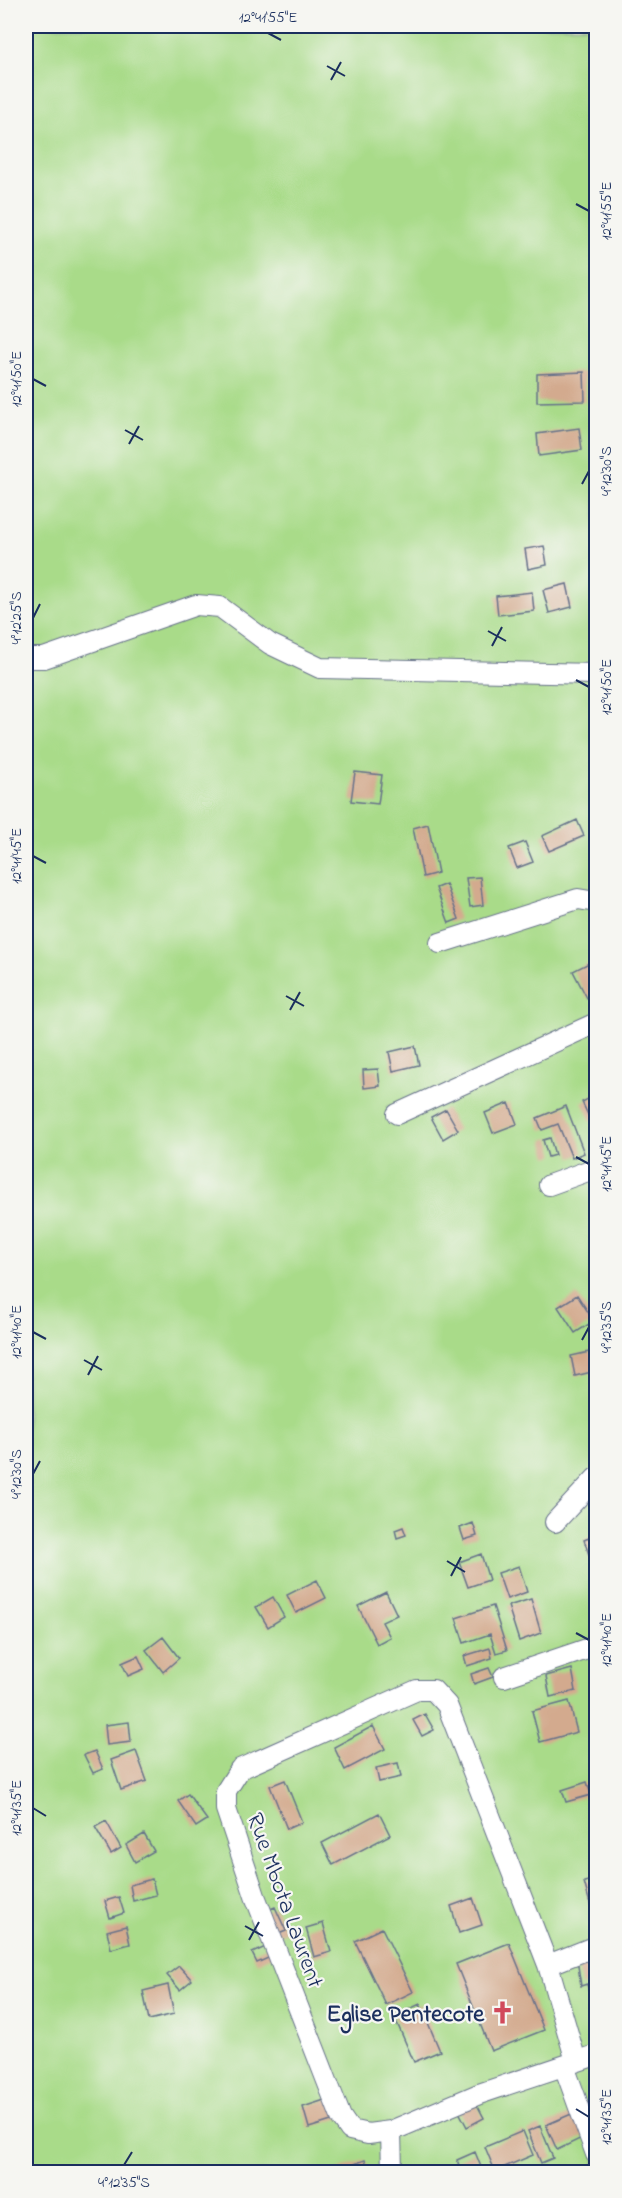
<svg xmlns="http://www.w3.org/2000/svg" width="622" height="2198" font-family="'Indie Flower',sans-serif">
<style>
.green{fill:#a9db89;stroke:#628574;stroke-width:1.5}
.building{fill:#d3aa8e}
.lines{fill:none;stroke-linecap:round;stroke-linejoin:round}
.minor-casing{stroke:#66718a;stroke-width:22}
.minor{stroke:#fff;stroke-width:20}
.ticks{fill:none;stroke:#1b2f5e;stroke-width:2}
.labels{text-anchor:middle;stroke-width:4.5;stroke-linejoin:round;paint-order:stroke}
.street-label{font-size:24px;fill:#1b2f5e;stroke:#f6f6f2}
.poi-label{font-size:24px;font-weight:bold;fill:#1b2f5e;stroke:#f6f6f2;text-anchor:end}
.neatline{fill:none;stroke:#1b2f5e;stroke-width:2}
.ticks-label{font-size:15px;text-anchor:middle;fill:#1b2f5e}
</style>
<rect width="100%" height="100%" fill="#f6f6f2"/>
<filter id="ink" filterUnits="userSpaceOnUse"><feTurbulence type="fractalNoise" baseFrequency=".0167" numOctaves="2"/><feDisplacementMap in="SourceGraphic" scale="12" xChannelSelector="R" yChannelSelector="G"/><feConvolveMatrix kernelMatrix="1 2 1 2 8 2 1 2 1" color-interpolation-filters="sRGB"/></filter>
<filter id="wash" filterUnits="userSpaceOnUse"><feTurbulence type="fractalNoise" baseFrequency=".008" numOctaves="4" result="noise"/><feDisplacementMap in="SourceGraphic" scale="24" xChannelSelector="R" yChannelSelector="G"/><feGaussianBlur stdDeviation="1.35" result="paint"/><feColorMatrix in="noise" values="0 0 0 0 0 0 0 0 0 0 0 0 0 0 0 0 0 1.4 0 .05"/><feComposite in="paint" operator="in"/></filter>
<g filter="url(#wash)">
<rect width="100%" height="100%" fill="#f1ecdb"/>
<path class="green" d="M26 26H596V2172H26Z"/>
<g id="blocks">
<path class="building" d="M584 372 585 401 537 402V374Z
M579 428 582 450 539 456 537 434Z
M544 546 547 565 528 569 525 549Z
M567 584 572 607 549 613 543 590Z
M532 592 534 611 498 615 496 596Z
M355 772 382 775 378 804 351 801Z
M577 820 584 836 549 851 542 836Z
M428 824 438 873 423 877 413 828Z
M525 842 533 862 517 868 509 848Z
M480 877 483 905 470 907 466 878Z
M446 884 459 919 449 923 436 888Z
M593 961 596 968V992L587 998 573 971Z
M415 1046 419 1065 393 1071 389 1052Z
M378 1069 380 1086 364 1088 363 1070Z
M596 1095V1119L591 1121 582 1102Z
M509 1103 517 1124 493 1133 485 1113Z
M566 1106 584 1153 572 1158 558 1124 542 1130 537 1118Z
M446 1109 458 1130 443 1139 431 1117Z
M550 1138 555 1155 548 1157 543 1140Z
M577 1295 594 1321 575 1333 558 1307Z
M594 1351 596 1371 575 1376 571 1356Z
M473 1523 477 1536 464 1540 460 1528Z
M403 1527 406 1535 397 1538 395 1530Z
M596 1535V1565L593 1566 584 1540Z
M481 1554 489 1580 468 1587 459 1562Z
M519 1566 527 1592 507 1599 498 1573Z
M317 1580 326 1598 296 1613 287 1595Z
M386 1592 397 1615 382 1622 390 1637 377 1644 358 1606Z
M273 1597 284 1617 268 1627 256 1607Z
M531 1599 541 1633 519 1641 508 1606Z
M493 1606 507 1650 496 1653 490 1634 464 1643 456 1618Z
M163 1637 179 1658 163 1672 146 1650Z
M490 1648 492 1658 467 1666 464 1656Z
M138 1656 144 1669 128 1676 122 1663Z
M489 1668 493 1677 474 1684 471 1674Z
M572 1669 576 1691 550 1697 546 1676Z
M569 1701 577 1732 540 1742 532 1711Z
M425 1714 434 1730 422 1736 413 1720Z
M129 1722 131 1742 107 1745 105 1725Z
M373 1726 385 1749 345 1770 334 1747Z
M95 1751 103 1769 93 1773 84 1755Z
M136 1751 147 1781 121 1790 111 1760Z
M398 1763 401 1777 379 1782 376 1768Z
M285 1780 302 1822 287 1829 270 1786Z
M587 1782 591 1795 566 1802 562 1790Z
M188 1794 207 1820 196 1827 178 1801Z
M379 1813 390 1835 333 1865 322 1843Z
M106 1821 121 1848 111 1854 95 1827Z
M144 1834 154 1851 135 1862 126 1845Z
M152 1879 156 1895 133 1901 130 1885Z
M596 1879V1925L584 1882Z
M119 1897 124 1913 110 1918 105 1901Z
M473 1898 482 1925 459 1933 451 1906Z
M275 1907 286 1931 266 1939 256 1915Z
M323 1923 331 1952 314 1957 306 1928Z
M126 1926 130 1944 111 1949 107 1931Z
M382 1928 413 1992 386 2005 355 1941Z
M509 1943 544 2030 491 2051 456 1964Z
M270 1945 275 1955 257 1963 252 1953Z
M596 1953V1990L589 1992 587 1984 581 1986 577 1959Z
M179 1966 192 1980 180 1990 167 1975Z
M168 1985 174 2014 149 2020 143 1991Z
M420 2004 440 2051 414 2062 394 2016Z
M340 2095 347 2116 309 2128 303 2107Z
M473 2097 484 2118 467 2127 456 2106Z
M576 2112 586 2136 557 2150 546 2125Z
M540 2126 553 2158 541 2163 528 2131Z
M523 2131 533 2155 495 2171 485 2147Z
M475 2152 483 2172H462L457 2160Z
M365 2160 370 2172H340L339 2170Z"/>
</g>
</g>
<g filter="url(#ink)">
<use href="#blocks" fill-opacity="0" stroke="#66718a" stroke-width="1.5"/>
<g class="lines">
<defs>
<path id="minor" d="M26 658H44L196 605 220 607 270 644 320 668 596 674
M440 943 578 899 596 902
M397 1114 596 1023
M549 1185 596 1168
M555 1522 596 1478
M504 1677 596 1646
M548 1965 596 1946
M564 2066 596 2154
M391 2131 479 2094 596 2055
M392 2172 391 2131 368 2134 350 2130 341 2117 255 1896 226 1809V1791L240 1769 417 1690H433L447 1705 548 1965 576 2061
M596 2172V2171"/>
</defs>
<use href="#minor" class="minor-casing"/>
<use href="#minor" class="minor"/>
</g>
</g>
<path class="ticks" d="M268 33 281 40M327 66 345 76M331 80 341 62M576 204 589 211M33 379 46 386M125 430 143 440M129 444 139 426M582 484 589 471M33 618 40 604M488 631 506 641M492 646 502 627M576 680 589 687M33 856 46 863M286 996 304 1006M290 1010 300 992M576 1157 589 1164M33 1332 46 1339M582 1340 589 1327M84 1360 102 1370M88 1375 98 1356M33 1474 40 1461M447 1561 465 1572M451 1576 461 1557M576 1633 589 1640M33 1808 46 1816M245 1926 263 1936M249 1940 259 1922M576 2109 589 2117M124 2165 132 2152"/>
<defs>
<symbol id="church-bare" viewBox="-9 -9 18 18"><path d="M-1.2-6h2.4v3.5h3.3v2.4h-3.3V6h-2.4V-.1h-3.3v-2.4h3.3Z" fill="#d1495b" stroke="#f6f6f2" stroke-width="2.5" paint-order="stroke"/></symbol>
</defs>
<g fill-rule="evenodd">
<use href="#church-bare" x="486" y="1996" width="33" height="33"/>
</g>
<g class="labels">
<g class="street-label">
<text transform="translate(286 1900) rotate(70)" y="8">Rue Mbota Laurent</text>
</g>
<g class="poi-label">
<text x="484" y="2021">Eglise Pentecote</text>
</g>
</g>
<rect width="622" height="2198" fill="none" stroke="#f6f6f2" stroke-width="66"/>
<rect x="33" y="33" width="556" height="2132" class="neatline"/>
<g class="ticks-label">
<text x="268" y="22">12°41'55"E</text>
<text transform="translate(606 211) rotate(-90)" y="5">12°41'55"E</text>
<text transform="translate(16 379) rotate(-90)" y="5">12°41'50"E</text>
<text transform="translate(606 471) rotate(-90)" y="5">4°12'30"S</text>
<text transform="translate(16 618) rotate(-90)" y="5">4°12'25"S</text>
<text transform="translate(606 687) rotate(-90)" y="5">12°41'50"E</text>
<text transform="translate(16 856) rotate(-90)" y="5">12°41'45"E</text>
<text transform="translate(606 1164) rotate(-90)" y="5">12°41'45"E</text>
<text transform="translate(606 1327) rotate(-90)" y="5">4°12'35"S</text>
<text transform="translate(16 1332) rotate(-90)" y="5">12°41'40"E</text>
<text transform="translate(16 1474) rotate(-90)" y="5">4°12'30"S</text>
<text transform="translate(606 1640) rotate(-90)" y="5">12°41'40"E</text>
<text transform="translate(16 1808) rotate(-90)" y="5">12°41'35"E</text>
<text transform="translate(606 2117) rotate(-90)" y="5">12°41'35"E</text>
<text x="124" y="2187">4°12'35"S</text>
</g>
</svg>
